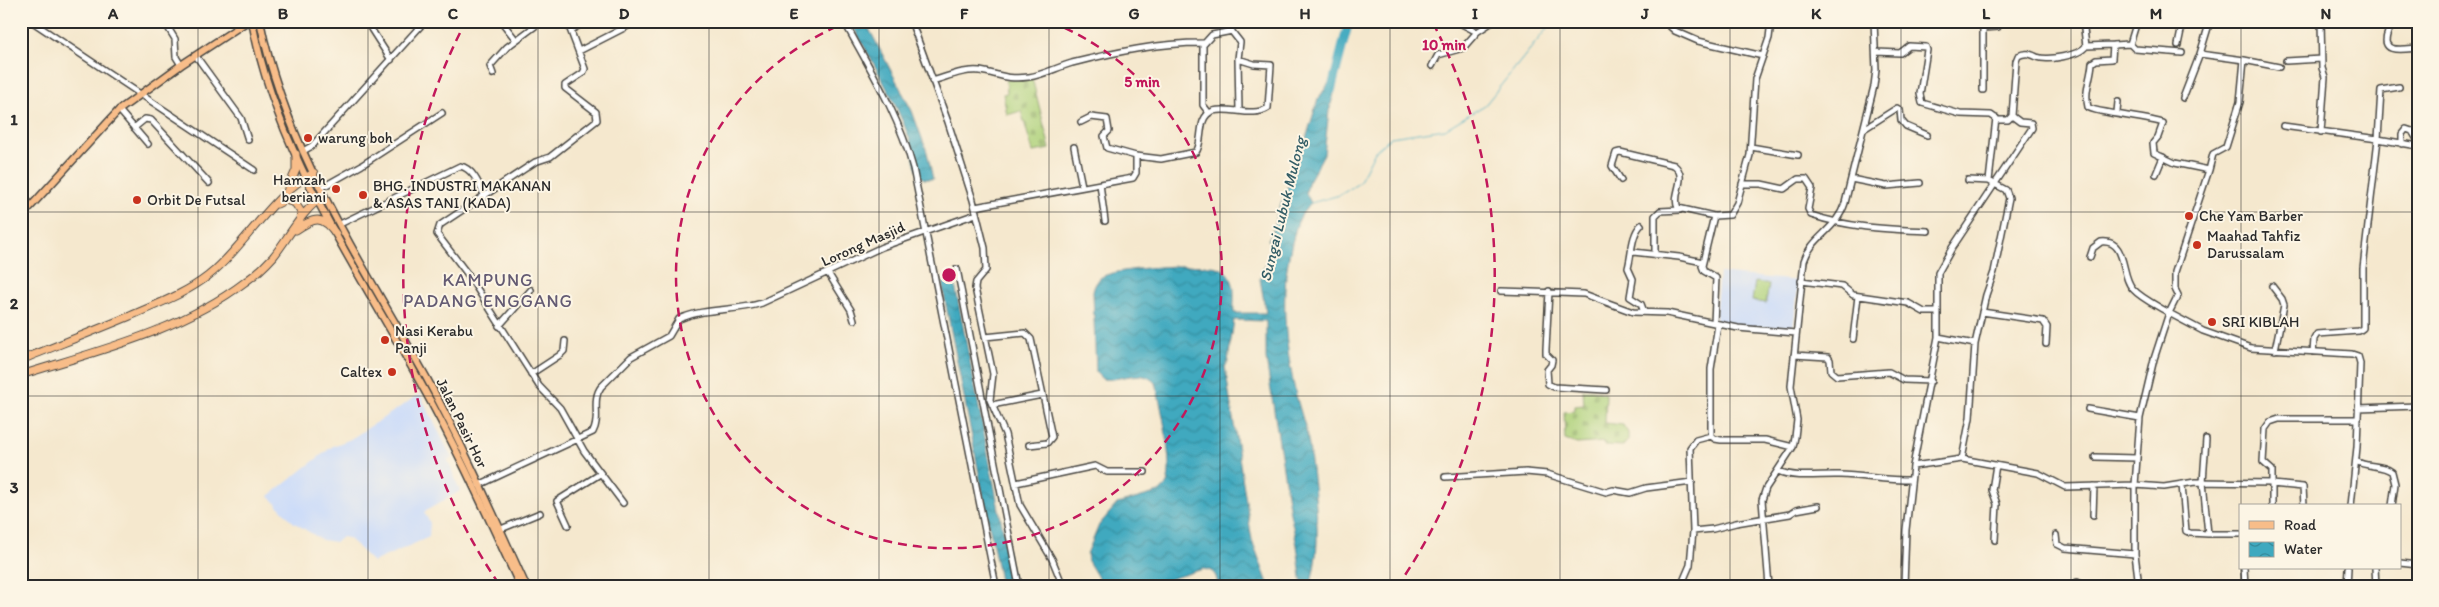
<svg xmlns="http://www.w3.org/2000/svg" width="2439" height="607" font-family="Itim,sans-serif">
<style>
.built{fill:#cbdbf9}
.cemetery{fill:url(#cemetery-stones);stroke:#6c7e52}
.garden{fill:#aed17a;stroke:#6c7e52}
.water{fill:url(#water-waves);stroke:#356a75}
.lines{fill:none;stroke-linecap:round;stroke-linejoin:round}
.stream{stroke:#3fa9bf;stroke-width:1}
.river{stroke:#3fa9bf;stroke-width:9}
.minor-casing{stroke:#494743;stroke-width:8}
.major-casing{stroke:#494743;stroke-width:9}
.highway-casing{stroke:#494743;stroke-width:9}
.minor{stroke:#fff;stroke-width:5}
.major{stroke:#f8bd89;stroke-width:6}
.highway{stroke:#f8bd89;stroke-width:7}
.grid{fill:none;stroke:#2b2b2b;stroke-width:1;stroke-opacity:0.55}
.ring{fill:none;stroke:#c2185b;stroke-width:2.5;stroke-dasharray:9 6}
.poi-dot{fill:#c8321e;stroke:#fcf5e5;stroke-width:2}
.labels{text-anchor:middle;stroke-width:4;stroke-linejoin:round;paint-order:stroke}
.poi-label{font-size:15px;fill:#2b2b2b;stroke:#fcf5e5;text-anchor:start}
.street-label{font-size:15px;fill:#2b2b2b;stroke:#fcf5e5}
.water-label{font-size:16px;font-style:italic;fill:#335d66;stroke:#fcf5e5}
.quarter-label{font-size:18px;letter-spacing:1px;fill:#645b73;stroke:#fcf5e5}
.centre{fill:#c2185b;stroke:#fcf5e5;stroke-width:2.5}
.ring-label{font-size:15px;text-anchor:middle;font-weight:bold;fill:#c2185b;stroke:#fcf5e5;stroke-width:4;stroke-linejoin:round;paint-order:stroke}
.neatline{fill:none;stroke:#2b2b2b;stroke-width:2}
.grid-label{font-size:16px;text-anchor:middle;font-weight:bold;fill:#2b2b2b}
</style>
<defs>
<pattern id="cemetery-stones" width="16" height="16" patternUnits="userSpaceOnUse" patternTransform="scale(1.25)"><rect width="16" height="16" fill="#aed17a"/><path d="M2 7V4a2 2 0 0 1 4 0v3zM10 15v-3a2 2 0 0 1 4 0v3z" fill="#96b46a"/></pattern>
<pattern id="water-waves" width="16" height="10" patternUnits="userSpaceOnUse" patternTransform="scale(1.25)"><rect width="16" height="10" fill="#3fa9bf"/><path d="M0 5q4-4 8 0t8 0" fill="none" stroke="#358a9b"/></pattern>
</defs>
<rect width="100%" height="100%" fill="#fcf5e5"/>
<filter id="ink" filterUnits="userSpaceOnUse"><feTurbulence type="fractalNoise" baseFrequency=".02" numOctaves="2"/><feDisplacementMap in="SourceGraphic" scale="10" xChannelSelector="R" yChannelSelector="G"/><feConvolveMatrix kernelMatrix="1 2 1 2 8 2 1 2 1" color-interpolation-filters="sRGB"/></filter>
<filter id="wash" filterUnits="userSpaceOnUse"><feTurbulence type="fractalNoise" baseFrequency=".0096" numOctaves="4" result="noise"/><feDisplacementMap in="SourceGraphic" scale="20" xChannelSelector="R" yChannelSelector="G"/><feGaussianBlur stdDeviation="1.12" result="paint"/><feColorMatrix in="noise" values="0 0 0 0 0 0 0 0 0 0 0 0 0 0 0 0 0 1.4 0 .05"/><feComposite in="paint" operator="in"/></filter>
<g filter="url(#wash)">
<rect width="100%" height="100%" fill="#f5e8ce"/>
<path class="built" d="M1719 273 1799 281 1793 329 1745 326 1717 322 1715 318Z
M420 394 452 458 448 460 460 491 424 512 430 523 429 537 373 562 348 538 342 537 336 542 322 540 293 522 269 496 333 446 351 439Z"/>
<path class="cemetery" d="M1032 78 1050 149 1033 152 1021 111 1007 115 1003 94 1007 93 1006 80Z
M1583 390H1592L1606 394 1605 423 1623 425 1628 433V440L1623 446 1605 445 1604 442 1577 444 1565 440 1564 412 1574 411V406L1584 405Z"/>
<path class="garden" d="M1755 282 1769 284 1766 303 1752 301Z"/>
<path class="water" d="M850 21H865L912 111 927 152 933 179H924C914 174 913 150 910 140 895 99 871 60 850 21Z
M1334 80 1336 86 1329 111 1324 154 1308 183 1306 193 1311 203C1297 217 1296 228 1291 247 1280 293 1285 341 1294 386 1298 406 1306 425 1309 446 1313 479 1320 522 1316 556 1315 566 1312 576 1311 586H1302L1297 545 1290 513 1266 359V321L1234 320 1228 361 1225 367 1252 540 1269 586H1218C1217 575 1214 570 1203 569L1147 586H1103L1088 561 1087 554 1099 525 1117 504 1159 492C1162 489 1165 487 1167 483 1174 467 1161 401 1155 383 1142 367 1119 382 1102 379L1096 373 1093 292C1094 287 1096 282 1100 278 1112 268 1200 263 1217 267 1221 268 1227 272 1229 276 1237 285 1233 302 1234 313H1266L1260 279 1263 269 1272 256 1273 249 1268 239 1272 234 1276 216 1304 145 1318 99 1329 83Z
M948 275 954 280 1014 586H1001L943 290 944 277Z"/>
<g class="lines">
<path class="stream" d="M1311 203 1340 195 1359 183 1375 151 1391 137 1445 129 1485 105 1553 21
M2379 586V568"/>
<path class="river" d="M1331 91 1349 21"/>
</g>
</g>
<g filter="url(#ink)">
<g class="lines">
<defs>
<path id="minor" d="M31 21 254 170
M164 21 175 39 176 57 181 65
M366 21 391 60
M501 21 516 40
M567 21 585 69 583 73 565 85V88L596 112 597 120 550 157 535 162 440 225 437 234 469 276 539 386 560 408 584 451 623 503
M844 21C870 69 899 115 913 168L996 586
M911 21 948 122 973 200 985 248 986 270 976 282 975 288 993 374 990 400 1005 434 1020 505 1052 559 1063 586
M1229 21V28L1240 42 1238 59 1239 111
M1456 21 1477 32
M1529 21H1539
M1664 21 1675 31 1698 41 1763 56
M1983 21V90
M2083 21 2086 46
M2137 21 2130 44 2113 45 2112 59 2096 60 2092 63C2091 79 2084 90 2088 107 2092 112 2150 118 2163 123L2158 137 2153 143 2154 153 2175 163 2209 170 2213 154 2226 147 2240 102 2244 60 2200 54 2210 21
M2321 21 2322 68 2325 77 2321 132
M2394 21C2393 26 2390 28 2388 32 2379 55 2404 49 2418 48
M1983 28 1998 27 2000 21
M571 30 587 21
M2130 44 2135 49 2182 53
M2178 45 2183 21
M579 51 628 26 630 21
M1876 52 1900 53 1909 46 1926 47 1927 50 1920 94 1922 103 1960 114 1991 115 1998 120H2008L2012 116 2016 61 2018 56C2026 52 2030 54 2037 57 2047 61 2079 56 2086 46L2113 45
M196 56 241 118 248 140
M2244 60 2279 67
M2286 61 2321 59
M1432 66 1438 55 1463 48 1477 32 1494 21
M493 74 490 66 507 47 542 21
M932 81C947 77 964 69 980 71 1000 74 1005 80 1029 77 1043 75 1058 67 1072 63 1116 52 1158 43 1203 43
M2399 87 2381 90 2378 139 2418 146
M2183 98 2200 54
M119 110 148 144
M2117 112 2118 102
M1209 113 1203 105V45L1212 35 1232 31
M1081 122 1091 117 1107 119 1109 131 1104 136 1107 148 1136 156
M2283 126 2378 139 2363 268V328L2359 331 2317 334 2314 339 2313 352
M134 128 145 119 151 120 209 183
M1864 129 1897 108 1900 110 1901 120 1906 126 1927 135
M2402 144V134L2406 129 2412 131 2418 141
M1074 147 1082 186
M1751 147 1798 155
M303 151 312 146 425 21
M2209 170 2175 272V289L2178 295 2169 313 2203 331 2251 348 2352 354 2358 356 2360 363 2357 447 2351 506
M2156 174 2163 157
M1851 179 1886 186 1920 183
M1621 180 1612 166 1616 153 1620 152 1674 165C1689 177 1671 194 1678 208L1714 216 1702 266 1704 271 1716 278 1714 323
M1989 181 1996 118
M1100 184 1105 221
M1742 184H1761L1784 189 1798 179H1806L1812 188 1808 209 1811 215C1850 228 1888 229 1928 231
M321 188 362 165 442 113
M975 207 1133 178 1136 173V156L1161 159 1196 152C1204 142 1196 117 1213 111 1230 106 1252 118 1268 108L1271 65 1254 64 1238 59
M1714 216 1730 215 1737 203 1750 155 1755 79 1769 38 1771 21
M340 224 460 166C473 168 480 186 485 197
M1641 225C1631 235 1632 254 1628 268L1633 279 1630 297 1641 304 1644 312
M1633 252 1679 257 1703 262
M1655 255V216L1660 211 1680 210
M2090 257 2093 248 2101 242C2128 239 2120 276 2133 289 2142 299 2158 306 2169 313L2154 359 2140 418 2135 485 2164 487 2195 482 2272 483
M957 269 1019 586
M828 273 851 310 854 320
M1801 281 1842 286 1853 295 1908 303 1924 312H1938
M2272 286 2282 299 2284 305 2275 350
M1501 291 1584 294 1633 312 1667 313 1738 328 1796 333
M1549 291 1546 349V354L1552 360 1551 365 1547 370 1548 384 1554 387 1606 390
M1982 312 2043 321 2047 327 2046 344
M499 326 531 290
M985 337 1025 333 1031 339 1052 437 1047 443 1029 445
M1938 337 1975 344
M1853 339 1858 296
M1794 355 1828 357 1830 360 1831 371 1837 376 1889 372 1904 380 1931 381
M531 374 560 355 564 351 565 341
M992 405 1042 395
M2358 408 2418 406
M2088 409 2140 418
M1711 436 1715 439 1721 440H1765L1793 447
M2206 439 2203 482 2208 534H2240
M2095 457 2137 458
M1962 459 1970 418 1975 344 1986 295 1994 272 2009 198 2006 190 1989 181 1968 180
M2356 461C2367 468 2383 464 2392 472L2395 484 2392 506
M1913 466 1962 459 2038 473 2065 487 2135 485V554L2139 586
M1778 471C1796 479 1821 474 1840 475 1864 476 1887 480 1911 480
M1445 477 1526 472 1547 474 1606 492 1613 490 1630 493 1646 488 1692 482
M1016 483 1095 466 1107 472H1145
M2272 484 2303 487 2304 506
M479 485 593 432C601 418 591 400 601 387L631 357 669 336 679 319C706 307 734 312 762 303L882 247 976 214
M2182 485 2186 531 2190 533 2208 534
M2272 506V470L2263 462 2265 429 2270 422 2279 419H2358
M2093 515 2094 486
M568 525 557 501 600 474
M501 529 540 513
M1693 531 1713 529 1736 523 1790 514 1796 510 1818 506
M2056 535 2057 544 2065 548 2135 554
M1995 540 1997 504 1992 490 1996 465
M2400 563 2418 565
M2244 568 2245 586
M2375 568 2376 586
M1681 586 1690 565 1693 531 1690 448 1696 440 1711 436V369L1718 325
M1769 586 1762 500 1766 488 1793 447 1795 437 1797 420 1791 386 1804 261C1812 236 1836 231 1845 203L1874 86 1876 70 1874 21
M1904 586 1906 530 1913 466 1938 337V273L1952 248 2032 128 2031 123 2020 122 2012 116
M2069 586 2077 582 2086 586
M2347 586 2348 568"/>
<path id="major" d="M252 21C276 153 357 267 420 382 457 448 488 517 520 586
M260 21C286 151 363 264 426 377 463 445 494 516 526 586
M21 217 119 110 181 65 248 21"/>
<path id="highway" d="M288 188 296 170V154
M277 204 285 200 295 203 301 212 300 220
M296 230C314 218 322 214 336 234
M21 360C58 345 94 331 130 316 157 304 185 294 208 276 245 247 273 192 314 173
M21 375C97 351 181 331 245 282 255 275 265 266 273 257 288 239 304 206 324 197"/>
</defs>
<use href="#minor" class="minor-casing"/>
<use href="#major" class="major-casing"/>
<use href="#highway" class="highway-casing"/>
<use href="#minor" class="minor"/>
<use href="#major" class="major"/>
<use href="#highway" class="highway"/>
</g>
</g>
<path class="grid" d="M198 21V586M368 21V586M538 21V586M709 21V586M879 21V586M1049 21V586M1220 21V586M1390 21V586M1560 21V586M1730 21V586M1901 21V586M2071 21V586M2241 21V506M21 212H2418M21 396H2418M2241 568V586"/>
<g class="ring">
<path d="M1051 22A273 273 0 1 1 847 22"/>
<path d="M499 584A546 546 0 0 1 465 23M1433 23A546 546 0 0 1 1399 584"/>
</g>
<g class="poi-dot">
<circle cx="308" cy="138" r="5"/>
<circle cx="336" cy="189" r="5"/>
<circle cx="363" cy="195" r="5"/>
<circle cx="137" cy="200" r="5"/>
<circle cx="2189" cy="216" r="5"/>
<circle cx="2197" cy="245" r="5"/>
<circle cx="2212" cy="322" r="5"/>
<circle cx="385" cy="340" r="5"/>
<circle cx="392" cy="372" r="5"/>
</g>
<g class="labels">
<g class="poi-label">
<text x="318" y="143">warung boh</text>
<text x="326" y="185" text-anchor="end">Hamzah<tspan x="326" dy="17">beriani</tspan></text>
<text x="373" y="191">BHG. INDUSTRI MAKANAN<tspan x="373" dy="17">&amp; ASAS TANI (KADA)</tspan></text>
<text x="147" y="205">Orbit De Futsal</text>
<text x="2199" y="221">Che Yam Barber</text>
<text x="2207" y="241">Maahad Tahfiz<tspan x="2207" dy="17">Darussalam</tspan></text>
<text x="2222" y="327">SRI KIBLAH</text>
<text x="395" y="336">Nasi Kerabu<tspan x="395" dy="17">Panji</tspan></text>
<text x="382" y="377" text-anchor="end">Caltex</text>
</g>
<g class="street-label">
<text transform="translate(863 244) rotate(-24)" y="5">Lorong Masjid</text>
<text transform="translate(462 423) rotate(64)" y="5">Jalan Pasir Hor</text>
</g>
<g class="water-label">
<text transform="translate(1282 209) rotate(-76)" y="6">Sungai Lubuk Mulong</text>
</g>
<g class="quarter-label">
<text x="488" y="286">KAMPUNG<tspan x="488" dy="21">PADANG ENGGANG</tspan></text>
</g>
</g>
<circle cx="949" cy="275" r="8" class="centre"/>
<g class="ring-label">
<text x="1444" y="50">10 min</text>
<text x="1142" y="87">5 min</text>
</g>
<rect width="2439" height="607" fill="none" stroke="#fcf5e5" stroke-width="55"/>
<rect x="2239" y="504" width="162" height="65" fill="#fcf5e5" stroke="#a8a49b"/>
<rect x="2249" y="521" width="25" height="8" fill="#f8bd89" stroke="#a8a49b"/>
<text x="2284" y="530" font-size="15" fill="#2b2b2b">Road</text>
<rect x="2249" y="542" width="25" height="15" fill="url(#water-waves)" stroke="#a8a49b"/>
<text x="2284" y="554" font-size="15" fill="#2b2b2b">Water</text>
<rect x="28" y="28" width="2384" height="552" class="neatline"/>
<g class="grid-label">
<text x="113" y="19">A</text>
<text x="283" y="19">B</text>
<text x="453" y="19">C</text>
<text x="624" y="19">D</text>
<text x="794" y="19">E</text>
<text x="964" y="19">F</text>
<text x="1134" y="19">G</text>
<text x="1305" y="19">H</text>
<text x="1475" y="19">I</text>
<text x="1645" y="19">J</text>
<text x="1816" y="19">K</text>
<text x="1986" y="19">L</text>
<text x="2156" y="19">M</text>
<text x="2326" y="19">N</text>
<text x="14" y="125">1</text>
<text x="14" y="309">2</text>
<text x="14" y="493">3</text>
</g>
</svg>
